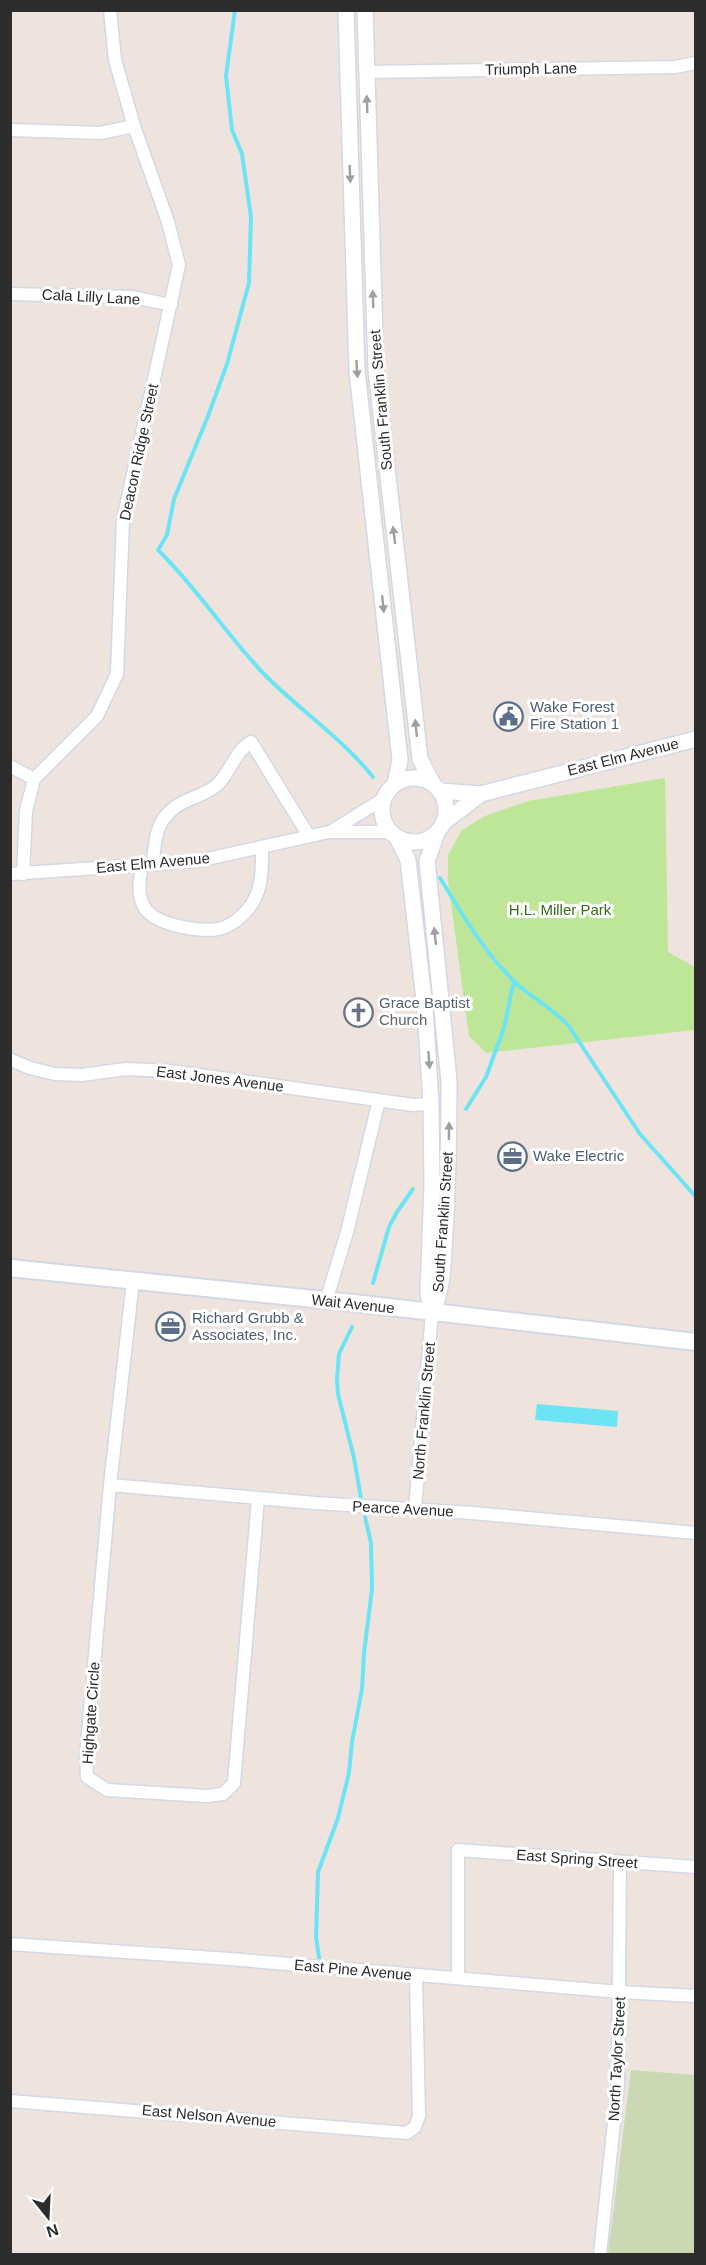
<svg xmlns="http://www.w3.org/2000/svg" width="706" height="2265" font-family="Arial,sans-serif">
<style>
.green{fill:#bee698}
.cemetery{fill:#cbd8b4}
.water{fill:#6de4f4}
.lines{fill:none;stroke-linecap:round;stroke-linejoin:round}
.stream{stroke:#6de4f4;stroke-width:4}
.minor-casing{stroke:#d2d9e5;stroke-width:15}
.tertiary-casing{stroke:#d2d9e5;stroke-width:18}
.secondary-casing{stroke:#d2d9e5;stroke-width:20}
.minor{stroke:#fff;stroke-width:12}
.tertiary{stroke:#fff;stroke-width:15}
.secondary{stroke:#fff;stroke-width:16}
.oneway{fill:#a0a0a0}
.labels{text-anchor:middle;stroke-width:6;stroke-linejoin:round;paint-order:stroke}
.street-label{font-size:15px;fill:#2c2c2c;stroke:#fff}
.service-label{font-size:15px;fill:#4e5e75;stroke:#fff;text-anchor:start}
.park-label{font-size:15px;fill:#366d18;stroke:#fff}
.worship-label{font-size:15px;fill:#5b616d;stroke:#fff;text-anchor:start}
</style>
<rect width="100%" height="100%" fill="#eee4dd"/>
<path class="green" d="M665 778 668 952 695 967V1030L486 1053 469 1036 448 881V855L462 830 485 816 528 801Z"/>
<path class="cemetery" d="M631 2070 695 2075V2254H608Z"/>
<path class="water" d="M537 1404 618 1411 617 1427 535 1420Z"/>
<g class="lines">
<path class="stream" d="M235 10 226 76 232 130 242 154 251 217 249 283 227 364 208 416 174 499 167 535 158 550C197 588 226 634 263 673 299 710 341 737 373 777
M440 878C463 915 485 954 517 984 534 999 553 1009 568 1025L640 1134 696 1197
M466 1109 486 1077 504 1028 513 985 517 984
M373 1283 389 1227 397 1212 413 1189
M352 1327 339 1354 337 1378 338 1394 354 1458 361 1498
M320 1964 316 1937 318 1872 338 1818 349 1773 352 1742 362 1689 364 1653 372 1589 371 1543 365 1517"/>
<defs>
<path id="minor" d="M366 72 675 67 696 63
M10 130 100 133 134 126
M10 294 133 297 171 305
M10 766 34 779
M330 832 383 799
M153 863C155 833 158 813 188 800 198 796 209 792 217 785 231 772 234 752 251 742L309 836
M142 864C140 877 137 892 143 905 152 925 198 932 218 929 230 927 242 917 249 908 263 890 262 869 262 847
M10 874 198 861 329 832H391
M23 874 26 811 34 779 97 716 117 674 123 520 179 265 168 222 134 126 115 60 110 10
M11 1060 30 1068 55 1074 82 1075 125 1069 171 1071 413 1105 431 1104
M133 1281 110 1485 86 1756 87 1777 107 1790 207 1796 223 1794 234 1783 258 1499
M326 1301 347 1232 379 1100
M110 1485 315 1503 472 1513 696 1533
M415 1509 432 1313
M10 1944 229 1959 620 1992 696 1996
M458 1978V1850L696 1867
M10 2101 407 2133 415 2127 419 2116 416 1976
M600 2254 618 2085 620 1862"/>
<path id="tertiary" d="M346 10 357 371 400 760 395 784
M365 10 376 370 420 759 433 784
M382 810a32 32 0 1 1 64 0a32 32 0 1 1-64 0Z
M440 791 481 794
M443 823 481 794 696 739
M397 838 408 860 425 1009 431 1104 432 1184 428 1293 432 1313
M432 1313C444 1287 443 1261 445 1233 448 1182 449 1132 449 1081L427 861 437 833"/>
<path id="secondary" d="M10 1268 363 1304 696 1342"/>
</defs>
<use href="#minor" class="minor-casing"/>
<use href="#tertiary" class="tertiary-casing"/>
<use href="#secondary" class="secondary-casing"/>
<use href="#minor" class="minor"/>
<use href="#tertiary" class="tertiary"/>
<use href="#secondary" class="secondary"/>
</g>
<defs><path id="oneway-solid" d="M-6-.8H1V-3.2L6.5 0L1 3.2V.8H-6Z" transform="scale(1.5)"/></defs>
<g class="oneway">
<use href="#oneway-solid" transform="translate(367 104) rotate(-92)"/>
<use href="#oneway-solid" transform="translate(350 174) rotate(88)"/>
<use href="#oneway-solid" transform="translate(373 299) rotate(-92)"/>
<use href="#oneway-solid" transform="translate(357 369) rotate(86)"/>
<use href="#oneway-solid" transform="translate(394 535) rotate(-97)"/>
<use href="#oneway-solid" transform="translate(383 604) rotate(84)"/>
<use href="#oneway-solid" transform="translate(416 728) rotate(-96)"/>
<use href="#oneway-solid" transform="translate(435 936) rotate(-96)"/>
<use href="#oneway-solid" transform="translate(429 1060) rotate(86)"/>
<use href="#oneway-solid" transform="translate(449 1131) rotate(-89)"/>
</g>
<defs>
<symbol id="civic-ring" viewBox="-11 -11 22 22"><circle r="9.5" fill="#fff" stroke="#5c6f8a" stroke-width="1.5"/><path d="M-.6-6.5H3V-4.5H.6V-3L4-1V1h2V6H-6V1h2V-1L-.6-3ZM-1.2 2.5V6h2.4V2.5Z" fill="#5c6f8a"/></symbol>
<symbol id="church-ring" viewBox="-11 -11 22 22"><circle r="9.5" fill="#fff" stroke="#6b7280" stroke-width="1.5"/><path d="M-1.2-6h2.4v3.5h3.3v2.4h-3.3V6h-2.4V-.1h-3.3v-2.4h3.3Z" fill="#6b7280"/></symbol>
<symbol id="office-ring" viewBox="-11 -11 22 22"><circle r="9.5" fill="#fff" stroke="#5c6f8a" stroke-width="1.5"/><path d="M-6-3h4V-5.5h4V-3h4V5H-6ZM-1-4.5V-3h2v-1.5ZM-6 0V1H6V0Z" fill="#5c6f8a"/></symbol>
</defs>
<g fill-rule="evenodd">
<use href="#civic-ring" x="492" y="700" width="33" height="33"/>
<use href="#church-ring" x="342" y="996" width="33" height="33"/>
<use href="#office-ring" x="496" y="1140" width="33" height="33"/>
<use href="#office-ring" x="154" y="1310" width="33" height="33"/>
</g>
<g class="labels">
<g class="street-label">
<text transform="translate(531 69) rotate(-1)" y="5">Triumph Lane</text>
<text transform="translate(91 297) rotate(3)" y="5">Cala Lilly Lane</text>
<text transform="translate(381 400) rotate(-95)" y="5">South Franklin Street</text>
<text transform="translate(139 452) rotate(-78)" y="5">Deacon Ridge Street</text>
<text transform="translate(623 757) rotate(-14)" y="5">East Elm Avenue</text>
<text transform="translate(153 863) rotate(-5)" y="5">East Elm Avenue</text>
<text transform="translate(220 1079) rotate(7)" y="5">East Jones Avenue</text>
<text transform="translate(443 1222) rotate(-86)" y="5">South Franklin Street</text>
<text transform="translate(353 1304) rotate(6)" y="5">Wait Avenue</text>
<text transform="translate(424 1411) rotate(-85)" y="5">North Franklin Street</text>
<text transform="translate(403 1509) rotate(3)" y="5">Pearce Avenue</text>
<text transform="translate(91 1713) rotate(-86)" y="5">Highgate Circle</text>
<text transform="translate(577 1859) rotate(4)" y="5">East Spring Street</text>
<text transform="translate(353 1970) rotate(5)" y="5">East Pine Avenue</text>
<text transform="translate(617 2059) rotate(-87)" y="5">North Taylor Street</text>
<text transform="translate(209 2116) rotate(5)" y="5">East Nelson Avenue</text>
</g>
<g class="service-label">
<text x="530" y="712">Wake Forest<tspan x="530" dy="17">Fire Station 1</tspan></text>
<text x="533" y="1161">Wake Electric</text>
<text x="192" y="1323">Richard Grubb &amp;<tspan x="192" dy="17">Associates, Inc.</tspan></text>
</g>
<g class="park-label">
<text x="560" y="915">H.L. Miller Park</text>
</g>
<g class="worship-label">
<text x="379" y="1008">Grace Baptist<tspan x="379" dy="17">Church</tspan></text>
</g>
</g>
<rect width="706" height="2265" fill="none" stroke="#2c2c2c" stroke-width="24"/>
<g transform="translate(48 2217) rotate(162)" stroke="#ffffff" stroke-width="4.5" paint-order="stroke">
<path d="M0-4.5L10 22L0 15L-10 22Z" fill="#2c2c2c"/>
<text y="-9" font-size="16" font-weight="bold" text-anchor="middle" fill="#2c2c2c">N</text>
</g>
</svg>
